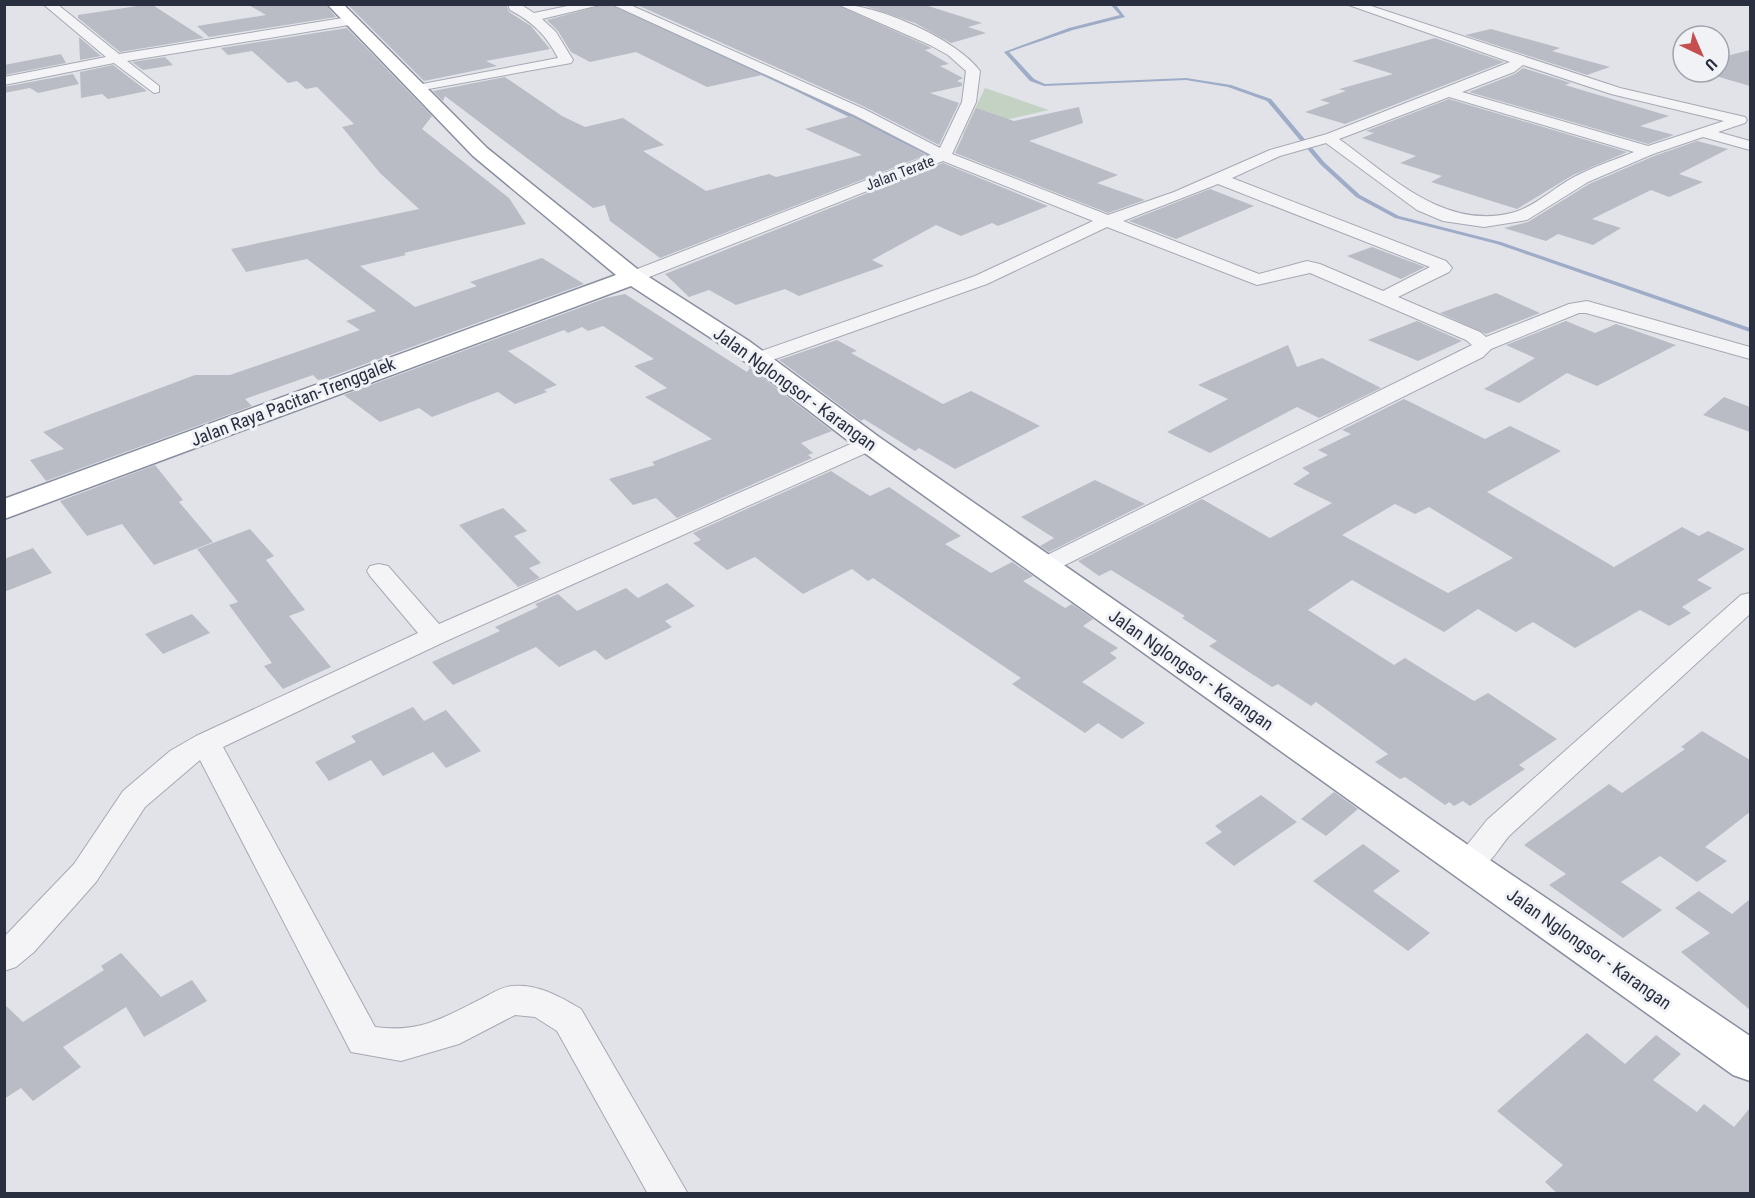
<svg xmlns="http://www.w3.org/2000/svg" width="1755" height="1198" font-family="'Roboto Condensed',sans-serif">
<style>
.green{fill:#c4d2c3}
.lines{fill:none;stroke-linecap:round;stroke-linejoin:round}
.stream{fill:#9eacc7;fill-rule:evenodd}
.building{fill:#b9bcc5;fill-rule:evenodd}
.street-casing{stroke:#a6a9b3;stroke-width:2}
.highway-casing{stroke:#898f9f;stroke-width:3}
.street{fill:#f4f4f7;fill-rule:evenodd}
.highway{fill:#fff;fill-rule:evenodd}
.labels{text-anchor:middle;stroke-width:6;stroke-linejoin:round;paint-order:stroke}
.far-street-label{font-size:15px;fill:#2a2f40;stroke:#f0f2f6}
.street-label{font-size:18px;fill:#2a2f40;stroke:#f0f2f6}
</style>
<rect width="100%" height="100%" fill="#e1e3e9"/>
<path class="green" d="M985 88 1049 110 1009 119 969 147 963 134Z"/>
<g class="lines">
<path class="stream" d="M1110 4H1115L1125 17 1073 30 1009 52 1034 79 1045 84 1186 78 1231 85 1271 99 1324 162 1360 195 1399 216 1501 242 1750 328V332L1497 244 1395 218 1356 197 1320 164 1267 101 1228 87 1186 80 1044 86 1030 81 1004 52 1069 28 1120 15Z
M621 8H623L798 88 934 155 929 156 794 90 621 10Z"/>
</g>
<path class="building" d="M151 4 204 38 120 52 78 18V15Z
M247 4H325L336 17 209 37 197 26 266 15Z
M347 4H506L509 12 531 26 550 49 486 61 497 66 424 81Z
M606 4H609L762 75 707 87 636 52 590 62 571 52 558 31 547 20Z
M635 4H835L932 48 925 50 949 64 940 66 963 78 957 81 962 83V86L930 93 959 103 939 145 865 107Z
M859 4H922L982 23 968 27 986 33 951 43 915 23Z
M347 28 432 116 422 129 509 198 526 224 404 253 406 255 360 266 415 307 477 286 470 282 542 258 584 284 324 379 318 380 313 375 245 399 252 406 46 481 30 460 64 449 43 432 195 375H230L360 330 346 321 376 311 307 259 246 272 231 249 419 209 380 173 342 127 354 124 317 87 306 89 297 81 288 83 252 51 228 55 221 48Z
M1491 29 1560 48 1552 51 1610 67 1587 75 1465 35Z
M79 37 101 56 80 60Z
M1435 38 1504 62 1345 124 1305 112 1330 103 1320 100 1346 91 1339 89 1393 74 1352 61Z
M1750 50V86L1719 77V58Z
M61 54 66 63 4 75V65Z
M165 57 173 65 143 70 132 62Z
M113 65 147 91 108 99 102 94 81 98 80 72Z
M1523 68 1571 83 1565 85 1669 116 1640 126 1674 135 1648 144 1469 92 1515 74Z
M73 74 79 84 38 93 30 88 4 93V87Z
M505 77 562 116 585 127 623 118 664 145 643 151 706 191 769 174 776 177 862 155 805 129 851 116 926 155 660 258 610 221 605 205 593 208 445 96 443 101 433 91Z
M1449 99 1627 152 1573 175 1517 209 1431 182 1442 176 1400 163 1416 156 1362 138 1374 133 1366 131Z
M1079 107 1083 123 1029 141 1118 175 1097 183 1145 200 1108 213 955 153 976 108 1014 121Z
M1697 141 1728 149 1679 174 1703 182 1669 197 1651 190 1592 219 1621 228 1593 245 1558 234 1546 241 1504 228 1528 222 1589 184 1654 156Z
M943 163 1048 206 998 226 992 223 961 236 936 225 872 260 884 266 799 296 785 289 736 305 709 290 689 297 665 274Z
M1210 189 1254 206 1176 239 1129 221Z
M1372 247 1425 267 1401 279 1347 256Z
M1496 293 1540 313 1486 334 1440 313Z
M625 294 747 372 750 368 832 431 801 443 813 453 808 455 812 458 677 518 656 498 633 505 609 479 655 465 652 462 712 439 645 397 667 388 634 366 654 359 603 326 588 331 582 327 568 333 564 330 508 351 557 385 544 390 547 392 515 404 498 392 432 417 419 408 380 422 344 395 606 298Z
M1417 321 1462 341 1418 361 1368 340Z
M1566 321 1595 333 1616 324 1676 345 1597 386 1567 373 1519 403 1484 389 1535 358 1506 345Z
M837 340 857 351 851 353 943 404 971 391 1040 426 955 469 919 448 915 451 864 419 861 421 779 360Z
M1288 345 1297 367 1322 358 1381 388 1319 418 1297 407 1210 453 1167 432 1228 399 1198 385Z
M1724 397 1750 407V432L1703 415Z
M1404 399 1485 439 1510 426 1561 451 1487 492 1614 567 1682 527 1699 536 1708 531 1745 549 1697 580 1712 588 1682 607 1691 613 1669 626 1640 610 1575 648 1533 622 1516 632 1478 609 1444 632 1352 580 1308 610 1394 665 1405 658 1474 701 1488 693 1557 739 1519 765 1525 769 1470 806 1463 801 1454 806 1449 802 1445 805 1405 777 1400 779 1375 762 1388 754 1316 702 1311 706 1278 684 1272 687 1209 646 1217 641 1182 618 1185 616 1111 570 1099 576 1078 561 1202 499 1270 538 1332 503 1293 484 1310 473 1302 468 1328 455 1318 450 1351 434 1342 430ZM1395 504 1415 514 1429 507 1513 558 1448 593 1342 535Z
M155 465 183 500 179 502 213 542 154 565 122 524 87 536 60 501Z
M831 471 870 496 889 487 961 536 945 544 991 573 1012 562 1033 576 1023 581 1065 608 1072 604 1093 619 1083 626 1118 648 1110 653 1117 658 1082 682 1145 723 1122 739 1098 723 1085 733 1012 684 1021 678 873 578 868 581 852 569 803 594 755 557 727 570 693 543 701 540 693 533Z
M1095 480 1145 504 1049 552 1040 546 1054 538 1021 517Z
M503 508 527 531 514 536 541 563 529 568 540 578 518 587 459 525Z
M250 529 274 556 266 560 305 610 289 616 331 667 283 689 264 666 272 663 229 605 238 602 197 549Z
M33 548 52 573 4 592V559Z
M667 583 695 606 665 621 672 627 606 660 595 650 559 667 536 647 453 685 432 662 500 631 495 627 538 607 535 604 558 594 577 611 626 588 638 598Z
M192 614 210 633 163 654 145 634Z
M413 707 424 721 446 710 481 751 446 768 433 752 383 776 371 760 329 781 315 762 356 742 351 736Z
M1702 731 1750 760V812L1705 847 1727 861 1697 882 1660 856 1621 882 1662 910 1623 938 1549 885 1566 874 1524 845 1609 784 1622 793 1685 749 1681 747Z
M1334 792 1358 809 1326 836 1301 819Z
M1261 795 1297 822 1234 866 1205 843 1222 832 1215 826Z
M1363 844 1400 871 1373 891 1430 933 1408 951 1313 881Z
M1699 891 1732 914 1750 899V1010L1681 952 1710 933 1675 908Z
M121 953 161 997 192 980 207 1001 144 1037 126 1007 63 1047 81 1067 33 1101 21 1088 4 1099V1004L23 1022 104 970 101 966Z
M1587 1033 1625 1064 1656 1035 1681 1054 1653 1080 1697 1112 1704 1104 1734 1127 1750 1108V1194H1558L1545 1182 1563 1165 1497 1111Z"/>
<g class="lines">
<defs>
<path id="street" d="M43 4H57L119 54 349 17 355 21 349 25 127 61 159 86V92L154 93 114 63 4 85V77L106 57Z
M508 4H520L534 13 577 4H604L542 19 556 32 573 60 571 63 412 92 410 89 417 85 558 58C546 35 533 22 510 10Z
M611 4H628L864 109 940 148 962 102 966 71 948 55 930 45 837 4C876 4 957 39 980 71L976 102 952 154 1108 215 1174 192 1270 150 1327 134 1510 62 1346 4H1365L1620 88 1745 117 1747 120 1745 123 1718 132 1750 141V150L1703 137 1653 154 1588 182 1527 220 1484 227 1443 221 1417 210 1326 143 1280 156 1232 178 1446 261 1452 268 1449 272 1398 297 1480 332 1486 337 1569 304 1587 301 1750 347V359L1586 313H1579L1491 349 1483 357 1053 571 1044 573 1035 571 1032 566 1035 561 1472 345 1466 340 1310 273 1257 285 1107 227 987 284 764 363H750L747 359 750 355 975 276 1093 221 943 161 639 281H627L624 277 627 273 931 155 854 115ZM1523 65 1611 94 1724 121 1648 146 1462 92 1514 72ZM1449 97 1634 152C1614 160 1593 167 1574 177 1555 187 1535 206 1515 212 1445 232 1391 176 1339 139ZM1218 184 1430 267 1383 291 1320 264 1307 261 1259 274 1123 221Z
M869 436 877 438 880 443 877 448 444 642 223 747 375 1027C419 1033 441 1019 479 1000 489 995 502 986 513 986 539 984 560 997 581 1009L688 1194H648L557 1031 535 1017 515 1015 459 1044 401 1061 351 1052 200 760 145 807 96 882 34 952 16 967 4 971V937L74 864 123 791 170 751 196 736 418 633 370 576 367 571 370 566 379 564 388 566 439 624Z
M1750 593V614L1509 836C1494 854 1481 882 1456 874L1451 865 1487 820 1741 595Z"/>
<path id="highway" d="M327 4H343L487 148 641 272 749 341 879 437 1481 854 1750 1036V1081L1733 1075 859 449 731 351 631 286 4 519V499L616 275 473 156Z"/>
</defs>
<use href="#street" class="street-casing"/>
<use href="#highway" class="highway-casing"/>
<use href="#street" class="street"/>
<use href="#highway" class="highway"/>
</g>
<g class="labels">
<g class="far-street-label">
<text transform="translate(900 173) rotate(-21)" y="5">Jalan Terate</text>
</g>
<g class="street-label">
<text transform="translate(795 389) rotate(36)" y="6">Jalan Nglongsor - Karangan</text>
<text transform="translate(293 402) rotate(-21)" y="6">Jalan Raya Pacitan-Trenggalek</text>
<text transform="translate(1191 670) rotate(35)" y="6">Jalan Nglongsor - Karangan</text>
<text transform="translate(1589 949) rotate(35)" y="6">Jalan Nglongsor - Karangan</text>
</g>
</g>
<rect width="1755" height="1198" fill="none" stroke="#2a2f40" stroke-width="12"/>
<g transform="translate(1701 54) rotate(136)"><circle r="28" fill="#f0f2f6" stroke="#a1a4ad" stroke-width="1.5"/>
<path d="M0-4.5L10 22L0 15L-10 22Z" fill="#c64e4f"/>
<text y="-9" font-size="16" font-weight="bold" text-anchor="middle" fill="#2a2f40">U</text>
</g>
</svg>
